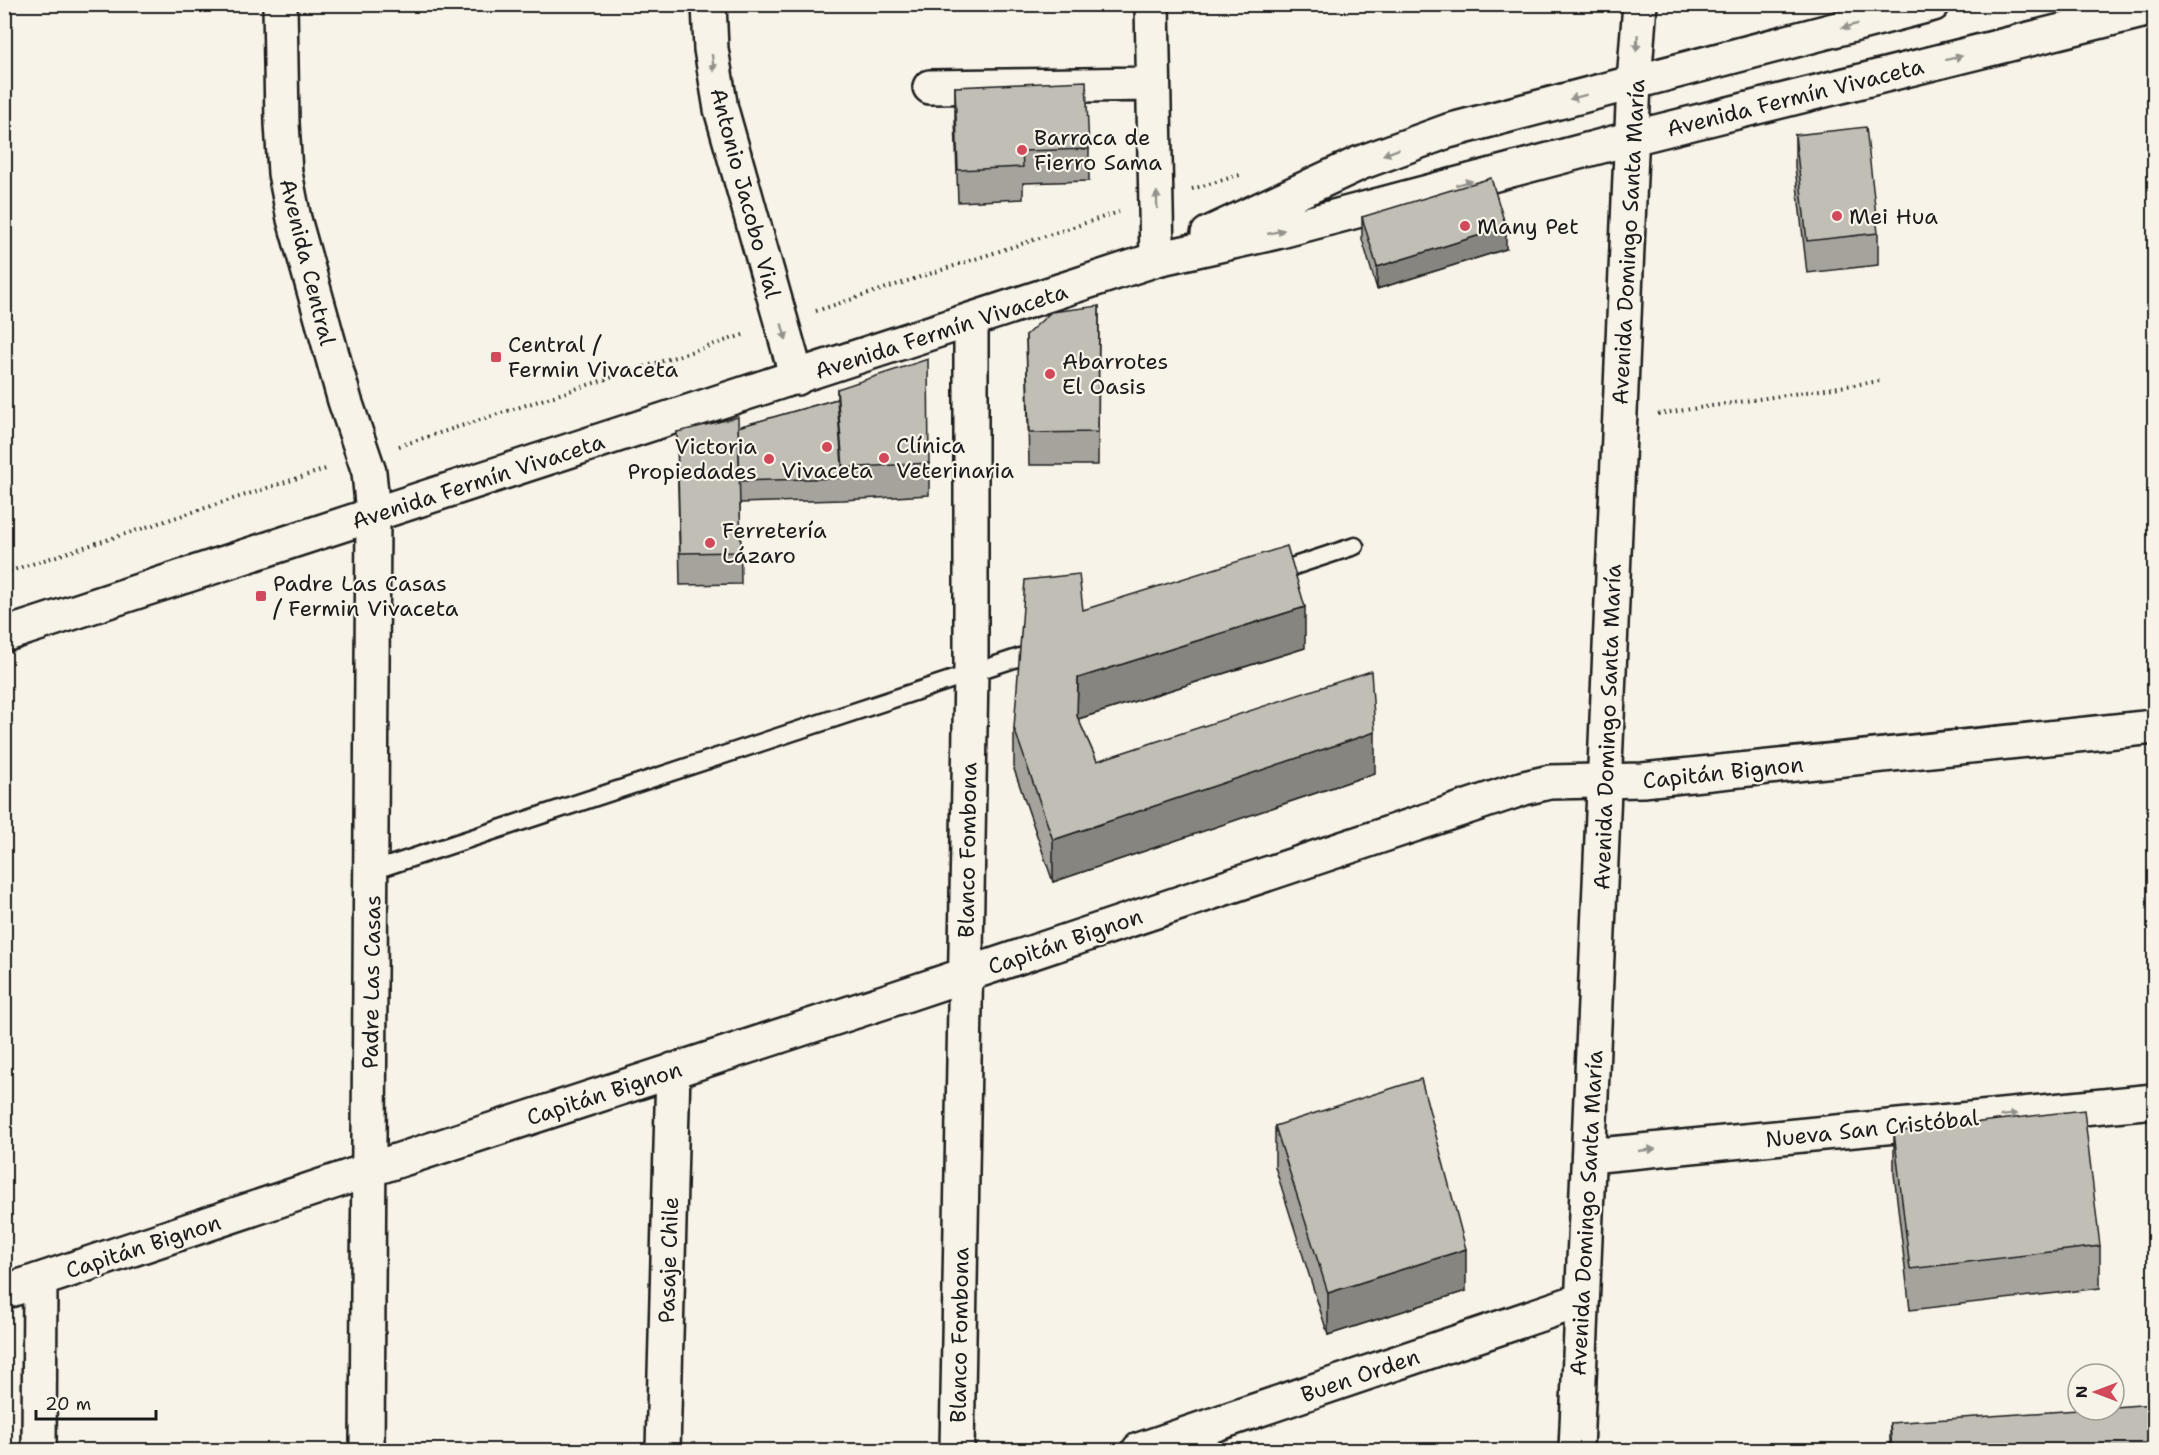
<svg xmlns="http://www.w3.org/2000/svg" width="2159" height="1455" font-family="'Shantell Sans',sans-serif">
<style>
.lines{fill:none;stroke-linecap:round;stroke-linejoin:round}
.lane-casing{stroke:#1c1c1c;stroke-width:21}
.street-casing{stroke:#1c1c1c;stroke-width:38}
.secondary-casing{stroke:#1c1c1c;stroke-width:38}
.path{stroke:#1c1c1c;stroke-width:4;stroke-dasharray:1.5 4.5;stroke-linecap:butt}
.lane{stroke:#f7f3e8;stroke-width:16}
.street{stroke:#f7f3e8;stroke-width:33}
.secondary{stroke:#f7f3e8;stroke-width:33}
.wall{fill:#a5a39c;stroke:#1c1c1c;stroke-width:1.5}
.shaded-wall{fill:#86857f;stroke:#1c1c1c;stroke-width:1.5}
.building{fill:#c0beb5;stroke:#1c1c1c;stroke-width:1.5}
.oneway{fill:#94928c}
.poi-dot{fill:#d1495b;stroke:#f7f3e8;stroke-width:2}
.labels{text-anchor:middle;stroke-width:4.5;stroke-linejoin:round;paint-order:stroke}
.street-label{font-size:22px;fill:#1c1c1c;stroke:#f7f3e8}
.poi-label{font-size:22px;fill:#1c1c1c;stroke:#f7f3e8;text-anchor:start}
</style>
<rect width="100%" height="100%" fill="#f7f3e8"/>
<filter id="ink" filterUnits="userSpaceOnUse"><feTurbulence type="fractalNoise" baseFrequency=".0167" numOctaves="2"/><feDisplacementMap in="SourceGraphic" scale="12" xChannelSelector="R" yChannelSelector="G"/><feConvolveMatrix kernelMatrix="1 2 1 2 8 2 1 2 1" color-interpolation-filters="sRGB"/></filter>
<g filter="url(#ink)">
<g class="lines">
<defs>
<path id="lane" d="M1273 573 1355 546
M372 871 1023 656"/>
<path id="street" d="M280 4 282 123 285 173 294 219 345 401 369 472 373 514 367 1450
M709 4 711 49 721 109 797 378
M1152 4 1157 259
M930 87 1153 84
M1589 1156 2154 1101
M4 1292 369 1170 896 998 1524 788 1550 782 1643 780 2154 727
M39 1450 40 1281
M663 1450 673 1070
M957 1450 971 673V320
M1139 1450 1582 1300"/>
<path id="secondary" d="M1208 234 1360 163 1448 131 1933 4
M4 635 1157 259 1277 232 1632 138 2154 8
M1576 1450 1634 82 1640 4"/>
</defs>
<use href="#lane" class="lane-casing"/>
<use href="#street" class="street-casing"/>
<use href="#secondary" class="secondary-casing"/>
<path class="path" d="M1192 189 1240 175
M816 311 1119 212
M1658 414 1880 381
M399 446 746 334
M4 573 329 468"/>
<use href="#lane" class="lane"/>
<use href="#street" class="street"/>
<use href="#secondary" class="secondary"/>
</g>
<path class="wall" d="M1679 4H1715L1694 10 1680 9Z
M955 87 1089 149V181L1023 183V199L958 202 955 119Z
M1795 135 1878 233V265L1807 273 1795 167Z
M1362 217 1506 249 1377 289 1362 239Z
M1099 306 1098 465H1029L1026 335Z
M837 389 929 463V495L843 500 740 503 741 584 680 585 677 432 738 427 837 399Z
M1083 610 1305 648 1078 719 1097 761 1375 773 1053 882 1014 769V728Z
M1275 1126 1466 1291 1328 1335 1275 1167Z
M1894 1132 2100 1246V1288L1910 1310 1894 1174Z
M1890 1423 2154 1450H1890Z"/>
<path class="shaded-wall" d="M1694 4H1715L1694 10Z
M1506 227V249L1377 289V267Z
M1305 607V648L1078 719 1077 716 1078 678Z
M1375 732V773L1053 882V840Z
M1466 1249V1291L1328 1335V1293Z"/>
<path class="building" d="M1086 81 1089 149 1022 151 1023 167 958 170 955 87Z
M1866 127 1878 233 1807 241 1795 135Z
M1491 178 1506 227 1377 267 1362 217Z
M1099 306 1098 432 1029 433 1026 335 1051 312Z
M928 359 929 463 843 468 837 389Z
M837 399 843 478 740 481 738 427Z
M738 417 741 552 680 553 677 432Z
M1287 546 1305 607 1078 678 1077 716 1097 761 1371 671 1375 732 1053 840 1014 728 1025 580 1079 574 1083 610Z
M1421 1079 1466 1249 1328 1293 1275 1126Z
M2084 1110 2100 1246 1910 1269 1894 1132Z
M2154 1404V1450H1892L1890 1423 2078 1410H2114V1407Z"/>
<defs><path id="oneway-solid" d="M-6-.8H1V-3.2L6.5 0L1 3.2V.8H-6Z" transform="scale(1.5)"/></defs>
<g class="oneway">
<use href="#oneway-solid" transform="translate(1850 26) rotate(165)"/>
<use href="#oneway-solid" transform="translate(1637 43) rotate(95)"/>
<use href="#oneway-solid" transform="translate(1954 58) rotate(-14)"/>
<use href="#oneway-solid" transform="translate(713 63) rotate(83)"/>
<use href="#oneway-solid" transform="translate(1578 97) rotate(165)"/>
<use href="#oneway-solid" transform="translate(1391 152) rotate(160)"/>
<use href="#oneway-solid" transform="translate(1464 183) rotate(-15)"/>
<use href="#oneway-solid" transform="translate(1157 200) rotate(-91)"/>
<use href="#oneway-solid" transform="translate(1276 232) rotate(-13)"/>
<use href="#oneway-solid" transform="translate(784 332) rotate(74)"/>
<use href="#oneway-solid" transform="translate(2009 1115) rotate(-6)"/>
<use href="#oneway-solid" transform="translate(1647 1150) rotate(-6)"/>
</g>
</g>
<g class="poi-dot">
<circle cx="1022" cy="150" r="6"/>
<circle cx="1837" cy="216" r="6"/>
<circle cx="1465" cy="226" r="6"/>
<rect x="490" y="351" width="12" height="12" rx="3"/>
<circle cx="1050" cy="374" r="6"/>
<circle cx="827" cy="447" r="6"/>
<circle cx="884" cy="458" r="6"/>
<circle cx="769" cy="459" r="6"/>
<circle cx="710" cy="543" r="6"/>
<rect x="255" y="590" width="12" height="12" rx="3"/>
</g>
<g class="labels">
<g class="street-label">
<text transform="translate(1795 97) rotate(-14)" y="8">Avenida Fermín Vivaceta</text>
<text transform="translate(746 193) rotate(75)" y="8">Antonio Jacobo Vial</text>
<text transform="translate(1628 242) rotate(-87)" y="8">Avenida Domingo Santa María</text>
<text transform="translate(308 262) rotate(76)" y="8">Avenida Central</text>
<text transform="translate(941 331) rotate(-18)" y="8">Avenida Fermín Vivaceta</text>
<text transform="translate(478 481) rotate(-18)" y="8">Avenida Fermín Vivaceta</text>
<text transform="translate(1607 727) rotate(-88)" y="8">Avenida Domingo Santa María</text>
<text transform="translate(1723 772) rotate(-6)" y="8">Capitán Bignon</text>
<text transform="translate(967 850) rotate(-89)" y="8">Blanco Fombona</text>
<text transform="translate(1065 941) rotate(-19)" y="8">Capitán Bignon</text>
<text transform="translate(371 982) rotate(-89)" y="8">Padre Las Casas</text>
<text transform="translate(604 1093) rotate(-18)" y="8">Capitán Bignon</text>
<text transform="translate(1872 1128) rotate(-6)" y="8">Nueva San Cristóbal</text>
<text transform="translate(1586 1213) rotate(-87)" y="8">Avenida Domingo Santa María</text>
<text transform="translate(143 1246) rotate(-18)" y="8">Capitán Bignon</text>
<text transform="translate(668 1260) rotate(-88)" y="8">Pasaje Chile</text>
<text transform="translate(959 1335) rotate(-89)" y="8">Blanco Fombona</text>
<text transform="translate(1360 1375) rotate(-19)" y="8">Buen Orden</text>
</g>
<g class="poi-label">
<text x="1034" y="145">Barraca de<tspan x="1034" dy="25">Fierro Sama</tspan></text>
<text x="1849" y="224">Mei Hua</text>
<text x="1477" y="234">Many Pet</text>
<text x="508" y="352">Central /<tspan x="508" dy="25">Fermin Vivaceta</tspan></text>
<text x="1062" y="369">Abarrotes<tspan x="1062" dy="25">El Oasis</tspan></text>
<text x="896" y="453">Clínica<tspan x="896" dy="25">Veterinaria</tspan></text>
<text x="757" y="454" text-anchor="end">Victoria<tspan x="757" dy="25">Propiedades</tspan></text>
<text x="827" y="478" text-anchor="middle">Vivaceta</text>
<text x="722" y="538">Ferretería<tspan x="722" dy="25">Lázaro</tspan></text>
<text x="273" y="591">Padre Las Casas<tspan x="273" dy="25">/ Fermin Vivaceta</tspan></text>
</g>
</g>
<rect width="2159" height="1455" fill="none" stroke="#f7f3e8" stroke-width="24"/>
<rect x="12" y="12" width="2135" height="1431" fill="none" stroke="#1c1c1c" stroke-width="2" filter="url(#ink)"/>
<g transform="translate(2096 1392) rotate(270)"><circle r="28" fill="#f7f3e8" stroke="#9f9d96" stroke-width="1.5"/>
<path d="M0-4.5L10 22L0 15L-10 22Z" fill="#d1495b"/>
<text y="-9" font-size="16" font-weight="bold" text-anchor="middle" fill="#1c1c1c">N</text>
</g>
<path d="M36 1410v9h120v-9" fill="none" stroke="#1c1c1c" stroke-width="3"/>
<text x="45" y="1410" font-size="18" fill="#1c1c1c" stroke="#f7f3e8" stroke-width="4.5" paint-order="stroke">20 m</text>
</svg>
